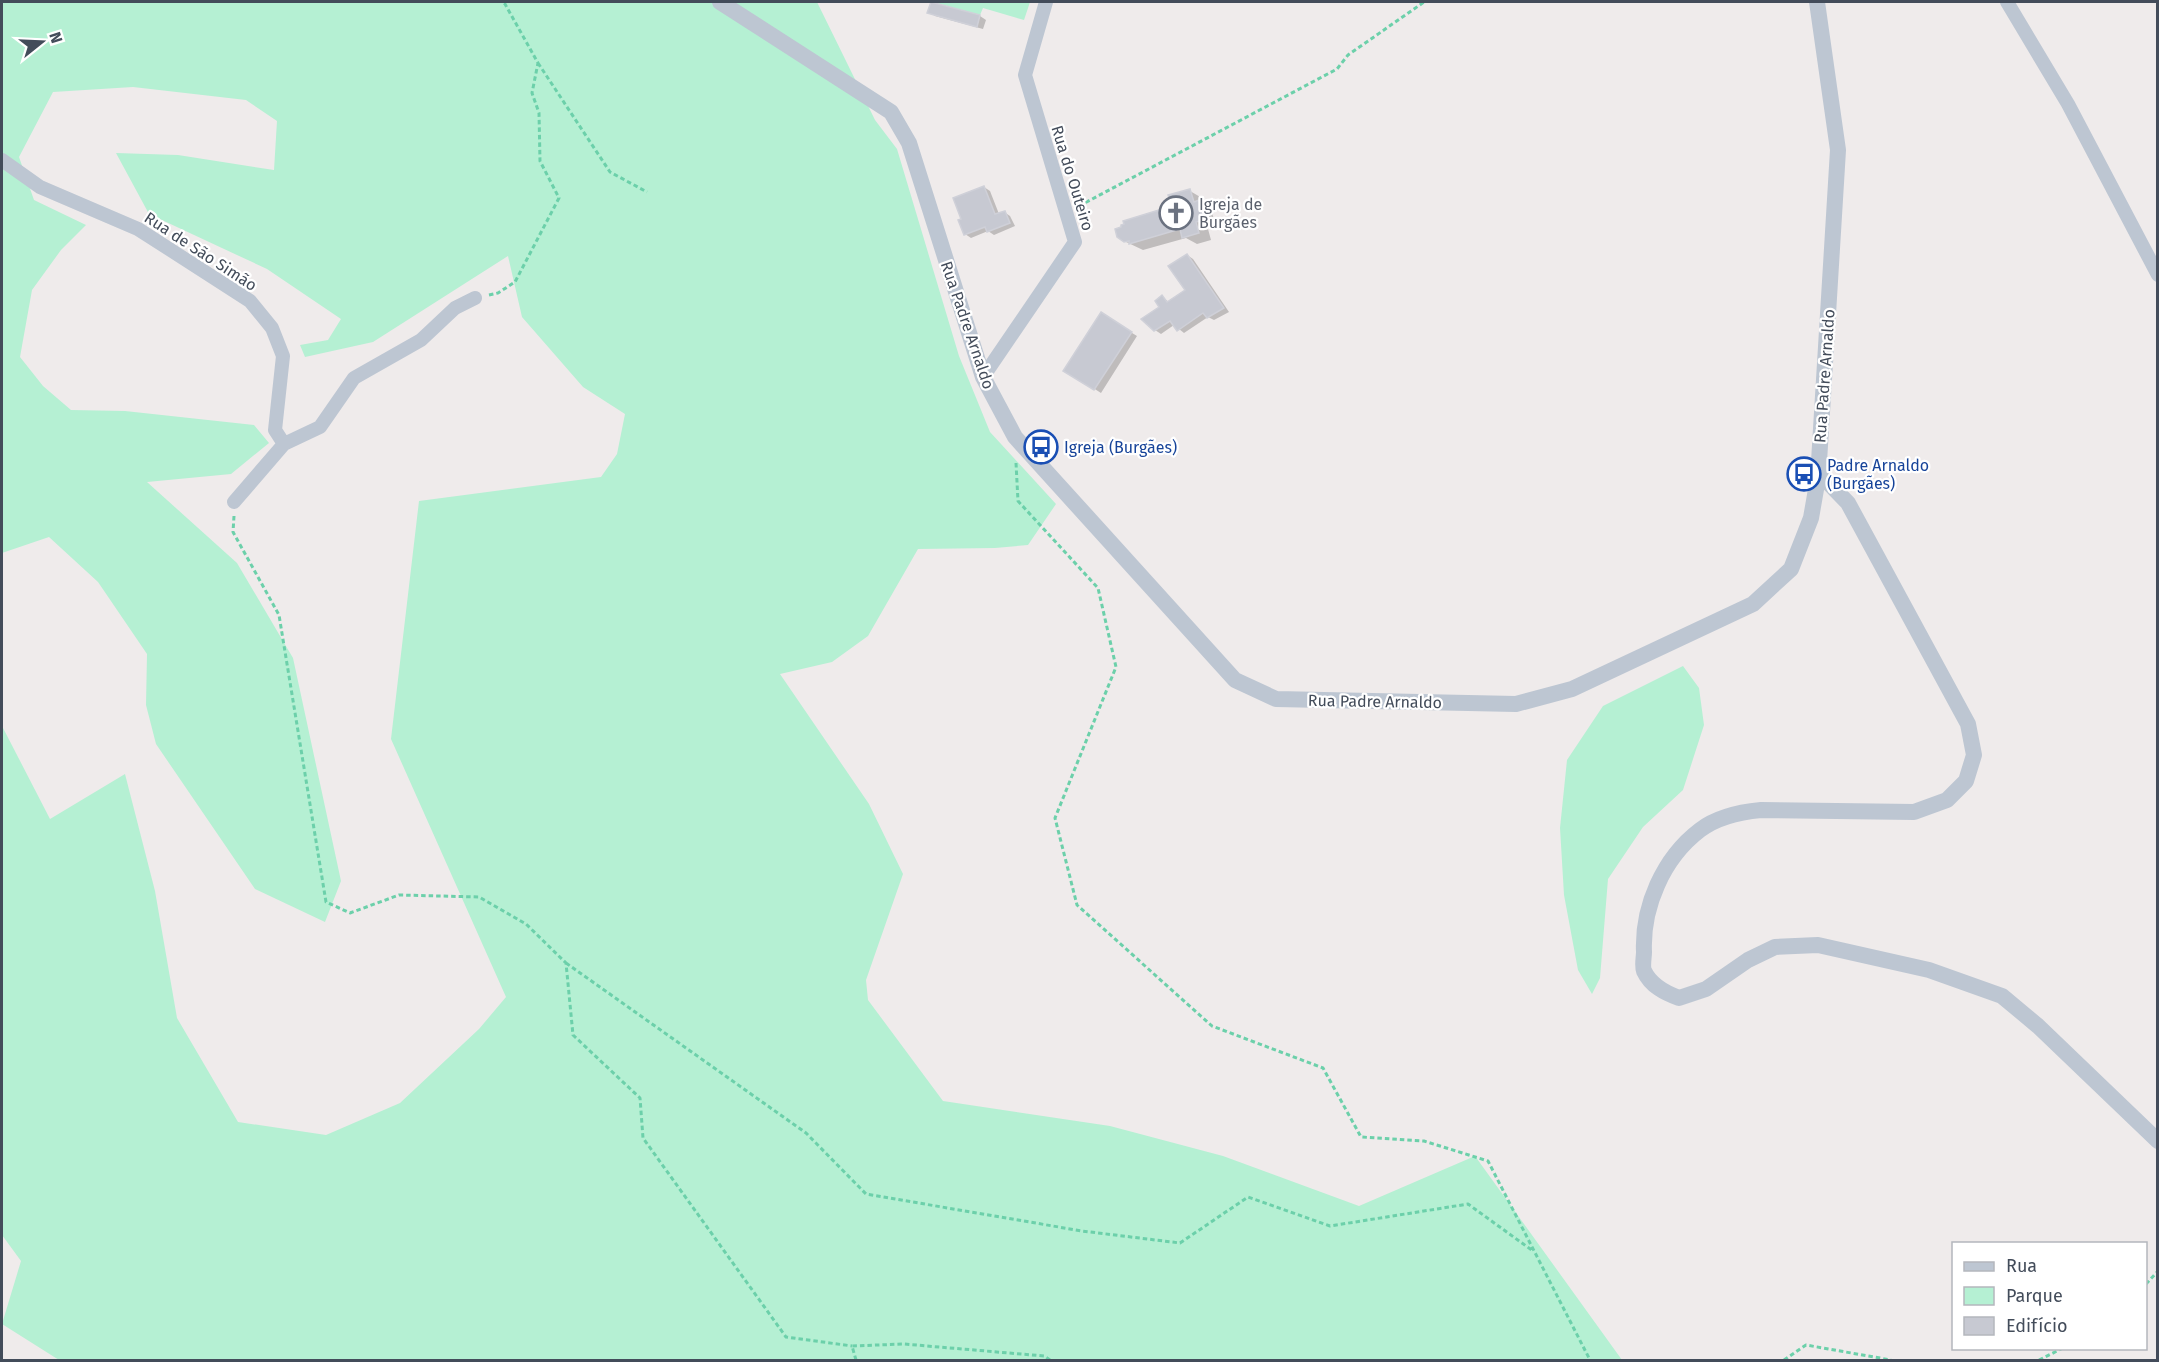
<svg xmlns="http://www.w3.org/2000/svg" width="2159" height="1362" font-family="'Fira Sans',sans-serif">
<style>
.green{fill:#b5f0d3}
.shadow{fill:#0003}
.building{fill:#c7c9d2;stroke:#cfd0d8;stroke-width:1.5}
.lines{fill:none;stroke-linecap:round;stroke-linejoin:round}
.path{stroke:#6cd0aa;stroke-width:3;stroke-dasharray:4.5 3;stroke-linecap:butt}
.minor{stroke:#bdc6d2;stroke-width:14}
.tertiary{stroke:#bdc6d2;stroke-width:16}
.labels{text-anchor:middle;stroke-width:4.5;stroke-linejoin:round;paint-order:stroke}
.street-label{font-size:16px;fill:#434c5a;stroke:#fff}
.worship-label{font-size:16px;fill:#5b616d;stroke:#fff;text-anchor:start}
.transit-label{font-size:16px;fill:#164399;stroke:#fff;text-anchor:start}
</style>
<rect width="100%" height="100%" fill="#efebeb"/>
<path class="green" d="M2 2H817L875 120 897 149 959 356 990 432 1056 504 1028 545 995 548 918 549 868 636 832 662 780 674 869 804 903 874 866 980 868 1000 943 1101 1110 1126 1223 1156 1359 1206 1475 1156 1622 1360H59L2 1324 21 1261 2 1235V726L50 819 125 774 155 891 177 1018 238 1122 326 1135 400 1103 479 1029 506 997 391 739 419 501 601 477 617 454 625 414 583 387 522 317 508 256 373 342 305 357 300 345 328 340 341 319 267 269 149 214 116 153 178 155 274 170 277 121 246 100 133 87 53 92 19 157 34 200 86 225 61 250 32 290 20 357 43 386 71 410 125 411 254 425 269 443 231 474 147 482 237 563 293 658 341 881 325 922 255 889 156 744 146 705 147 654 98 582 49 537 2 553Z
M933 2H1030L1024 20 983 8 980 15Z
M1683 666 1699 688 1704 725 1683 790 1643 827 1608 879 1600 978 1592 994 1578 970 1564 895 1560 828 1567 760 1603 706Z"/>
<path class="shadow" d="M932 3 980 16 986 20 983 29 935 16 929 12Z
M984 187 990 191 999 214 1004 212 1010 216 1015 226 994 235 988 231 971 238 965 234Z
M1190 191 1202 198 1205 205 1211 209 1216 227 1208 229 1211 240 1197 244 1186 238 1143 250 1124 241 1174 207Z
M1187 255 1193 259 1229 312 1214 320 1208 317 1184 333 1174 325 1161 334 1155 330 1162 297 1169 302 1187 290Z
M1101 314 1137 336 1101 393 1065 370Z"/>
<path class="building" d="M931 2 980 15 977 27 927 13Z
M984 186 995 214 1005 211 1010 223 987 232 985 227 964 235 958 220 961 219 953 198Z
M1190 189 1194 202 1199 200 1204 220 1196 222 1199 233 1182 238 1180 229 1129 244V241L1124 242 1117 237 1115 229 1121 227V225L1124 224 1123 221 1172 206 1168 195Z
M1187 254 1224 308 1207 318 1203 313 1177 331 1170 321 1154 331 1141 319 1159 307 1155 301 1162 295 1167 302 1185 290 1168 266Z
M1101 312 1132 332 1094 390 1063 371Z"/>
<g class="lines">
<path class="path" d="M538 63 610 172 647 192
M1079 206 1337 69 1348 55 1424 2
M489 295 498 293 515 282 559 198 540 161 539 113 532 93 538 63 505 4 502 2
M1016 463 1018 501 1098 588 1116 667 1055 818 1077 905 1212 1026 1323 1068 1361 1137 1424 1141 1488 1161 1590 1360
M234 516 233 532 279 615 326 902 350 913 399 895 479 897 526 924 566 963 573 1035 640 1098 643 1138 786 1337 852 1346
M566 963 806 1133 866 1194 1082 1231 1180 1243 1248 1197 1330 1226 1468 1204 1533 1251
M2146 1284 2158 1271
M856 1360 852 1346 904 1344 1044 1356 1050 1360
M1784 1360 1806 1345 1891 1360
M2039 1360 2063 1348"/>
<path class="minor" d="M2007 2 2068 104 2158 275
M2 160 40 187 138 229 250 301 272 328 283 356 275 430 284 444 320 427 354 378 421 340 455 308 475 298
M983 377 1075 242 1025 75 1046 2
M234 502 284 444"/>
<path class="tertiary" d="M720 2 891 112 909 143 983 377 1015 437 1235 680 1276 699 1516 704 1572 689 1753 604 1791 569 1811 518 1818 478 1838 150 1817 2
M1818 472 1848 503 1968 724 1974 755 1966 781 1947 800 1914 812 1761 810C1740 812 1717 817 1700 830 1663 858 1642 907 1644 952 1644 957 1642 966 1644 971 1651 986 1665 993 1679 998L1706 989 1748 960 1775 947 1818 945 1929 970 2002 996 2038 1026 2158 1141"/>
</g>
<defs>
<symbol id="church-ring" viewBox="-11 -11 22 22"><circle r="9.5" fill="#fff" stroke="#6b7280" stroke-width="1.5"/><path d="M-1.2-6h2.4v3.5h3.3v2.4h-3.3V6h-2.4V-.1h-3.3v-2.4h3.3Z" fill="#6b7280"/></symbol>
<symbol id="bus-ring" viewBox="-11 -11 22 22"><circle r="9.5" fill="#fff" stroke="#1a4fb4" stroke-width="1.5"/><path d="M-5-6H5V4H4V6H2V4H-2V6H-4V4H-5ZM-3.5-4V0h7V-4ZM-3.5 1.2v1.5H-2V1.2ZM2 1.2v1.5H3.5V1.2Z" fill="#1a4fb4"/></symbol>
</defs>
<g fill-rule="evenodd">
<use href="#church-ring" x="1157" y="194" width="38" height="38"/>
<use href="#bus-ring" x="1022" y="428" width="38" height="38"/>
<use href="#bus-ring" x="1785" y="455" width="38" height="38"/>
</g>
<g class="labels">
<g class="street-label">
<text transform="translate(1073 178) rotate(73)" y="6">Rua do Outeiro</text>
<text transform="translate(201 251) rotate(33)" y="6">Rua de São Simão</text>
<text transform="translate(968 325) rotate(71)" y="6">Rua Padre Arnaldo</text>
<text transform="translate(1824 376) rotate(-86)" y="6">Rua Padre Arnaldo</text>
<text transform="translate(1375 701) rotate(1)" y="6">Rua Padre Arnaldo</text>
</g>
<g class="worship-label">
<text x="1199" y="210">Igreja de<tspan x="1199" dy="18">Burgães</tspan></text>
</g>
<g class="transit-label">
<text x="1064" y="453">Igreja (Burgães)</text>
<text x="1827" y="471">Padre Arnaldo<tspan x="1827" dy="18">(Burgães)</tspan></text>
</g>
</g>
<rect width="2159" height="1362" fill="none" stroke="#434c5a" stroke-width="6"/>
<rect x="1952" y="1242" width="195" height="108" fill="#ffffff" stroke="#b4b7bd" stroke-width="1.5"/>
<rect x="1964" y="1262" width="30" height="9" fill="#bdc6d2" stroke="#b4b7bd" stroke-width="1.5"/>
<text x="2006" y="1272" font-size="18" fill="#434c5a">Rua</text>
<rect x="1964" y="1287" width="30" height="18" fill="#b5f0d3" stroke="#b4b7bd" stroke-width="1.5"/>
<text x="2006" y="1302" font-size="18" fill="#434c5a">Parque</text>
<rect x="1964" y="1317" width="30" height="18" fill="#c7c9d2" stroke="#b4b7bd" stroke-width="1.5"/>
<text x="2006" y="1332" font-size="18" fill="#434c5a">Edifício</text>
<g transform="translate(42 42) rotate(72)" stroke="#ffffff" stroke-width="4.5" paint-order="stroke">
<path d="M0-4.5L10 22L0 15L-10 22Z" fill="#434c5a"/>
<text y="-9" font-size="16" font-weight="bold" text-anchor="middle" fill="#434c5a">N</text>
</g>
</svg>
